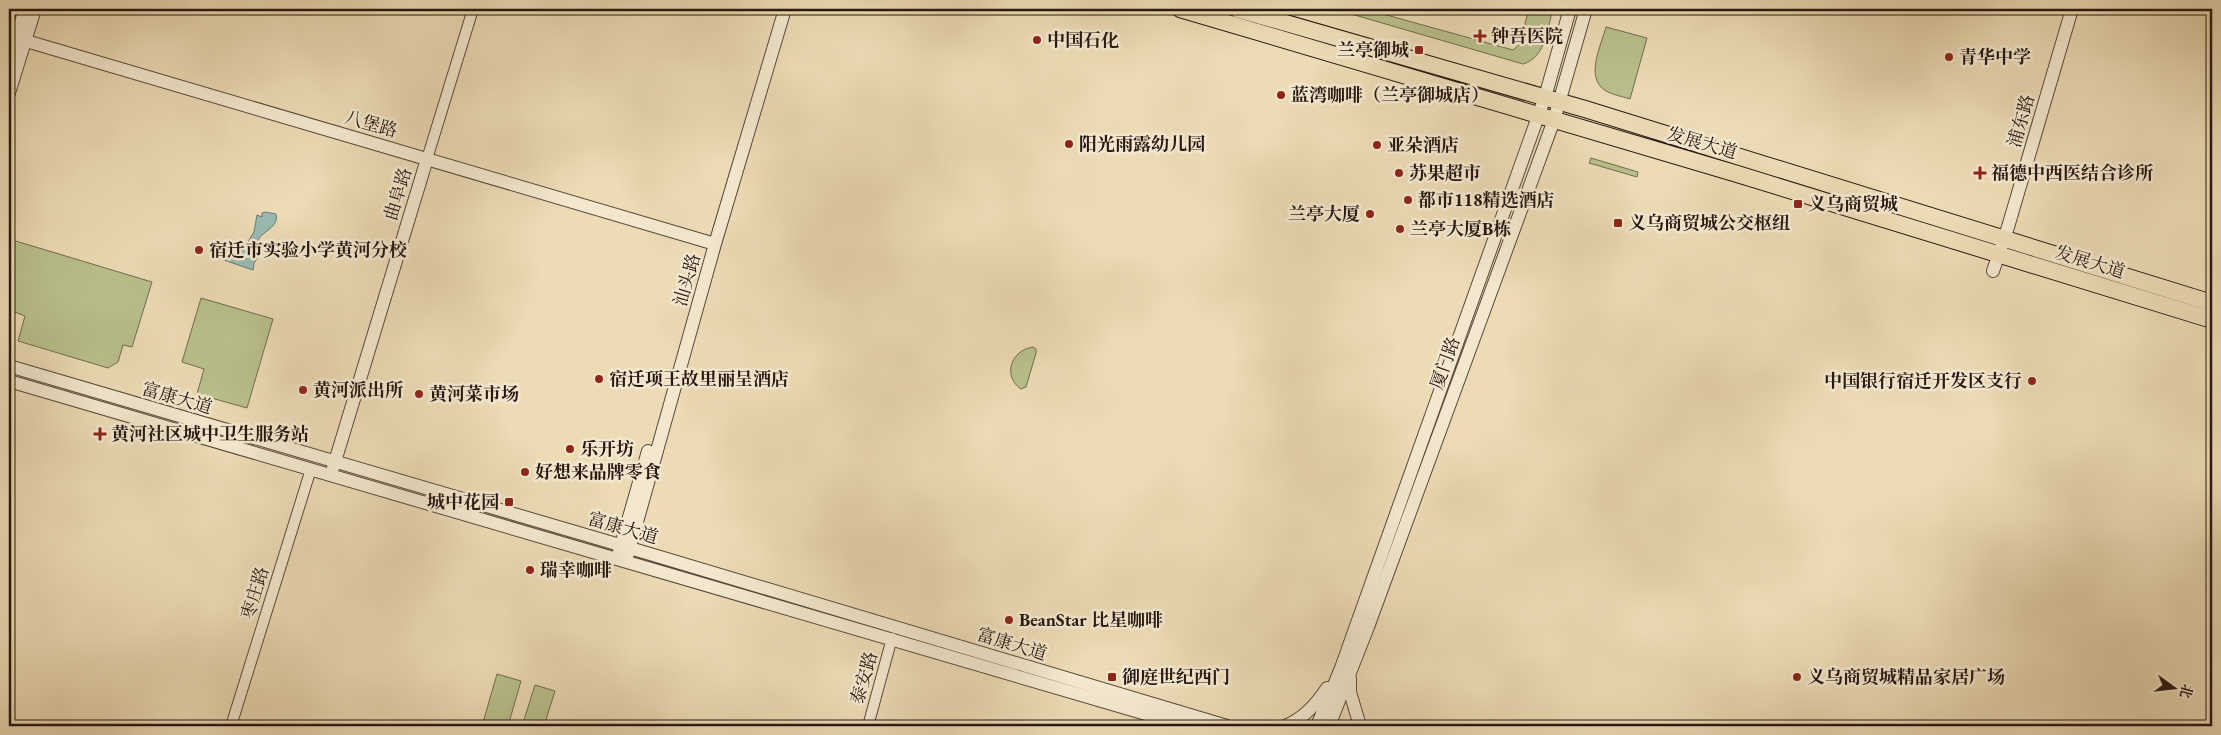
<svg xmlns="http://www.w3.org/2000/svg" width="2221" height="735" font-family="'EB Garamond','Noto Serif SC',serif">
<style>
.green{fill:#b9c08c;stroke:#706c4f}
.water{fill:#99bab3;stroke:#6b7973}
.lines{fill:none;stroke-linecap:round;stroke-linejoin:round}
.minor-casing{stroke:#58493b;stroke-width:12}
.tertiary-casing{stroke:#58493b;stroke-width:14}
.primary-casing{stroke:#261812;stroke-width:18}
.minor{stroke:#f3e8cf;stroke-width:10}
.tertiary{stroke:#f3e8cf;stroke-width:12}
.primary{stroke:#ecdbb5;stroke-width:16}
.poi-dot{fill:#8f2418;stroke:#f3e8cf;stroke-width:2}
.labels{text-anchor:middle;stroke-width:5;stroke-linejoin:round;paint-order:stroke}
.poi-label{font-size:18px;font-weight:bold;fill:#261812;stroke:#f3e8cf;text-anchor:start}
.street-label{font-size:18px;fill:#261812;stroke:#f3e8cf}
</style>
<rect width="100%" height="100%" fill="#ecdbb5"/>
<filter id="stains"><feTurbulence type="fractalNoise" baseFrequency=".004" numOctaves="4"/><feColorMatrix values="0 0 0 0 .2 0 0 0 0 .09 0 0 0 0 .02 0 0 0 .5 -.17"/></filter>
<radialGradient id="worn" r=".72"><stop offset=".6" stop-color="#630" stop-opacity="0"/><stop offset="1" stop-color="#630" stop-opacity=".3"/></radialGradient>
<path class="green" d="M1334 9H1365L1513 50 1519 45 1529 9H1553C1547 29 1546 57 1523 64Z
M1606 27 1647 38 1630 99C1621 96 1607 94 1601 87 1587 72 1602 43 1606 27Z
M1591 158 1638 172 1637 177 1589 163Z
M9 239 152 282 132 347 123 345 118 362 108 368 18 341 25 316 9 310Z
M201 298 273 319 247 408 197 394 204 369 182 362Z
M1033 347 1036 349V353L1026 387 1021 389C1002 376 1011 350 1033 347Z
M497 674 521 681 508 726H482Z
M535 685 555 691 544 726H522Z"/>
<path class="water" d="M265 212 276 214C279 226 266 230 259 238V256L254 263 253 270 221 259 217 253 218 245 222 243 231 245 240 251 243 250 254 232 257 215 262 217V213Z"/>
<g class="lines">
<defs>
<path id="minor" d="M427 159 473 9
M231 726 311 469
M868 726 892 638"/>
<path id="tertiary" d="M16 38 715 244
M9 61 25 9
M9 93 35 9
M1993 271 2008 227 2072 9
M9 366 630 548 1227 726
M9 381 1187 726
M333 468 427 159
M619 552 648 451
M628 554 715 244 785 9
M1350 678V692L1360 726
M1285 726C1303 719 1316 705 1327 688
M1317 726 1341 668 1545 97 1570 9
M1329 726 1368 627 1554 120 1586 9"/>
<path id="primary" d="M1180 9 1734 173 2212 320
M1237 9 1585 109 2212 303"/>
</defs>
<use href="#minor" class="minor-casing"/>
<use href="#tertiary" class="tertiary-casing"/>
<use href="#primary" class="primary-casing"/>
<use href="#minor" class="minor"/>
<use href="#tertiary" class="tertiary"/>
<use href="#primary" class="primary"/>
</g>
<g class="poi-dot">
<path d="M1477.5 28.5h5v5h5v5h-5v5h-5v-5h-5v-5h5z"/>
<circle cx="1037" cy="40" r="5"/>
<rect x="1414" y="45" width="10" height="10" rx="2.5"/>
<circle cx="1949" cy="57" r="5"/>
<circle cx="1281" cy="95" r="5"/>
<circle cx="1069" cy="144" r="5"/>
<circle cx="1377" cy="145" r="5"/>
<circle cx="1399" cy="173" r="5"/>
<path d="M1977.5 165.5h5v5h5v5h-5v5h-5v-5h-5v-5h5z"/>
<circle cx="1408" cy="200" r="5"/>
<rect x="1793" y="199" width="10" height="10" rx="2.5"/>
<circle cx="1370" cy="214" r="5"/>
<rect x="1613" y="218" width="10" height="10" rx="2.5"/>
<circle cx="1400" cy="229" r="5"/>
<circle cx="199" cy="250" r="5"/>
<circle cx="599" cy="379" r="5"/>
<circle cx="2032" cy="381" r="5"/>
<circle cx="303" cy="390" r="5"/>
<circle cx="419" cy="394" r="5"/>
<path d="M97.5 426.5h5v5h5v5h-5v5h-5v-5h-5v-5h5z"/>
<circle cx="570" cy="449" r="5"/>
<circle cx="525" cy="472" r="5"/>
<rect x="504" y="497" width="10" height="10" rx="2.5"/>
<circle cx="530" cy="570" r="5"/>
<circle cx="1009" cy="620" r="5"/>
<rect x="1107" y="672" width="10" height="10" rx="2.5"/>
<circle cx="1797" cy="677" r="5"/>
</g>
<g class="labels">
<g class="poi-label">
<text x="1491" y="42">钟吾医院</text>
<text x="1047" y="46">中国石化</text>
<text x="1409" y="56" text-anchor="end">兰亭御城</text>
<text x="1959" y="63">青华中学</text>
<text x="1291" y="101">蓝湾咖啡（兰亭御城店）</text>
<text x="1079" y="150">阳光雨露幼儿园</text>
<text x="1387" y="151">亚朵酒店</text>
<text x="1409" y="179">苏果超市</text>
<text x="1991" y="179">福德中西医结合诊所</text>
<text x="1418" y="206">都市118精选酒店</text>
<text x="1808" y="210">义乌商贸城</text>
<text x="1360" y="220" text-anchor="end">兰亭大厦</text>
<text x="1628" y="229">义乌商贸城公交枢纽</text>
<text x="1410" y="235">兰亭大厦B栋</text>
<text x="209" y="256">宿迁市实验小学黄河分校</text>
<text x="609" y="385">宿迁项王故里丽呈酒店</text>
<text x="2022" y="387" text-anchor="end">中国银行宿迁开发区支行</text>
<text x="313" y="396">黄河派出所</text>
<text x="429" y="400">黄河菜市场</text>
<text x="111" y="440">黄河社区城中卫生服务站</text>
<text x="580" y="455">乐开坊</text>
<text x="535" y="478">好想来品牌零食</text>
<text x="499" y="508" text-anchor="end">城中花园</text>
<text x="540" y="576">瑞幸咖啡</text>
<text x="1019" y="626">BeanStar 比星咖啡</text>
<text x="1122" y="683">御庭世纪西门</text>
<text x="1807" y="683">义乌商贸城精品家居广场</text>
</g>
<g class="street-label">
<text transform="translate(2021 121) rotate(-74)" y="6">浦东路</text>
<text transform="translate(371 124) rotate(16)" y="6">八堡路</text>
<text transform="translate(1702 143) rotate(16)" y="6">发展大道</text>
<text transform="translate(398 194) rotate(-73)" y="6">曲阜路</text>
<text transform="translate(2090 262) rotate(17)" y="6">发展大道</text>
<text transform="translate(687 280) rotate(-74)" y="6">汕头路</text>
<text transform="translate(1445 363) rotate(-70)" y="6">厦门路</text>
<text transform="translate(177 398) rotate(16)" y="6">富康大道</text>
<text transform="translate(623 528) rotate(16)" y="6">富康大道</text>
<text transform="translate(255 593) rotate(-73)" y="6">枣庄路</text>
<text transform="translate(1012 644) rotate(17)" y="6">富康大道</text>
<text transform="translate(864 678) rotate(-74)" y="6">泰安路</text>
</g>
</g>
<rect width="2221" height="735" fill="none" stroke="#ecdbb5" stroke-width="30"/>
<rect x="10" y="10" width="2201" height="715" fill="none" stroke="#261812" stroke-width="2.5"/>
<rect x="15" y="15" width="2191" height="705" fill="none" stroke="#261812"/>
<g transform="translate(2174 688) rotate(105)" stroke="#f3e8cf" stroke-width="4" paint-order="stroke">
<path d="M0-4L9 19L0 12L-9 19Z" fill="#261812"/>
<text y="-8" font-size="14" font-weight="bold" text-anchor="middle" fill="#261812">北</text>
</g>
<rect width="100%" height="100%" filter="url(#stains)"/>
<rect width="100%" height="100%" fill="url(#worn)"/>
</svg>
